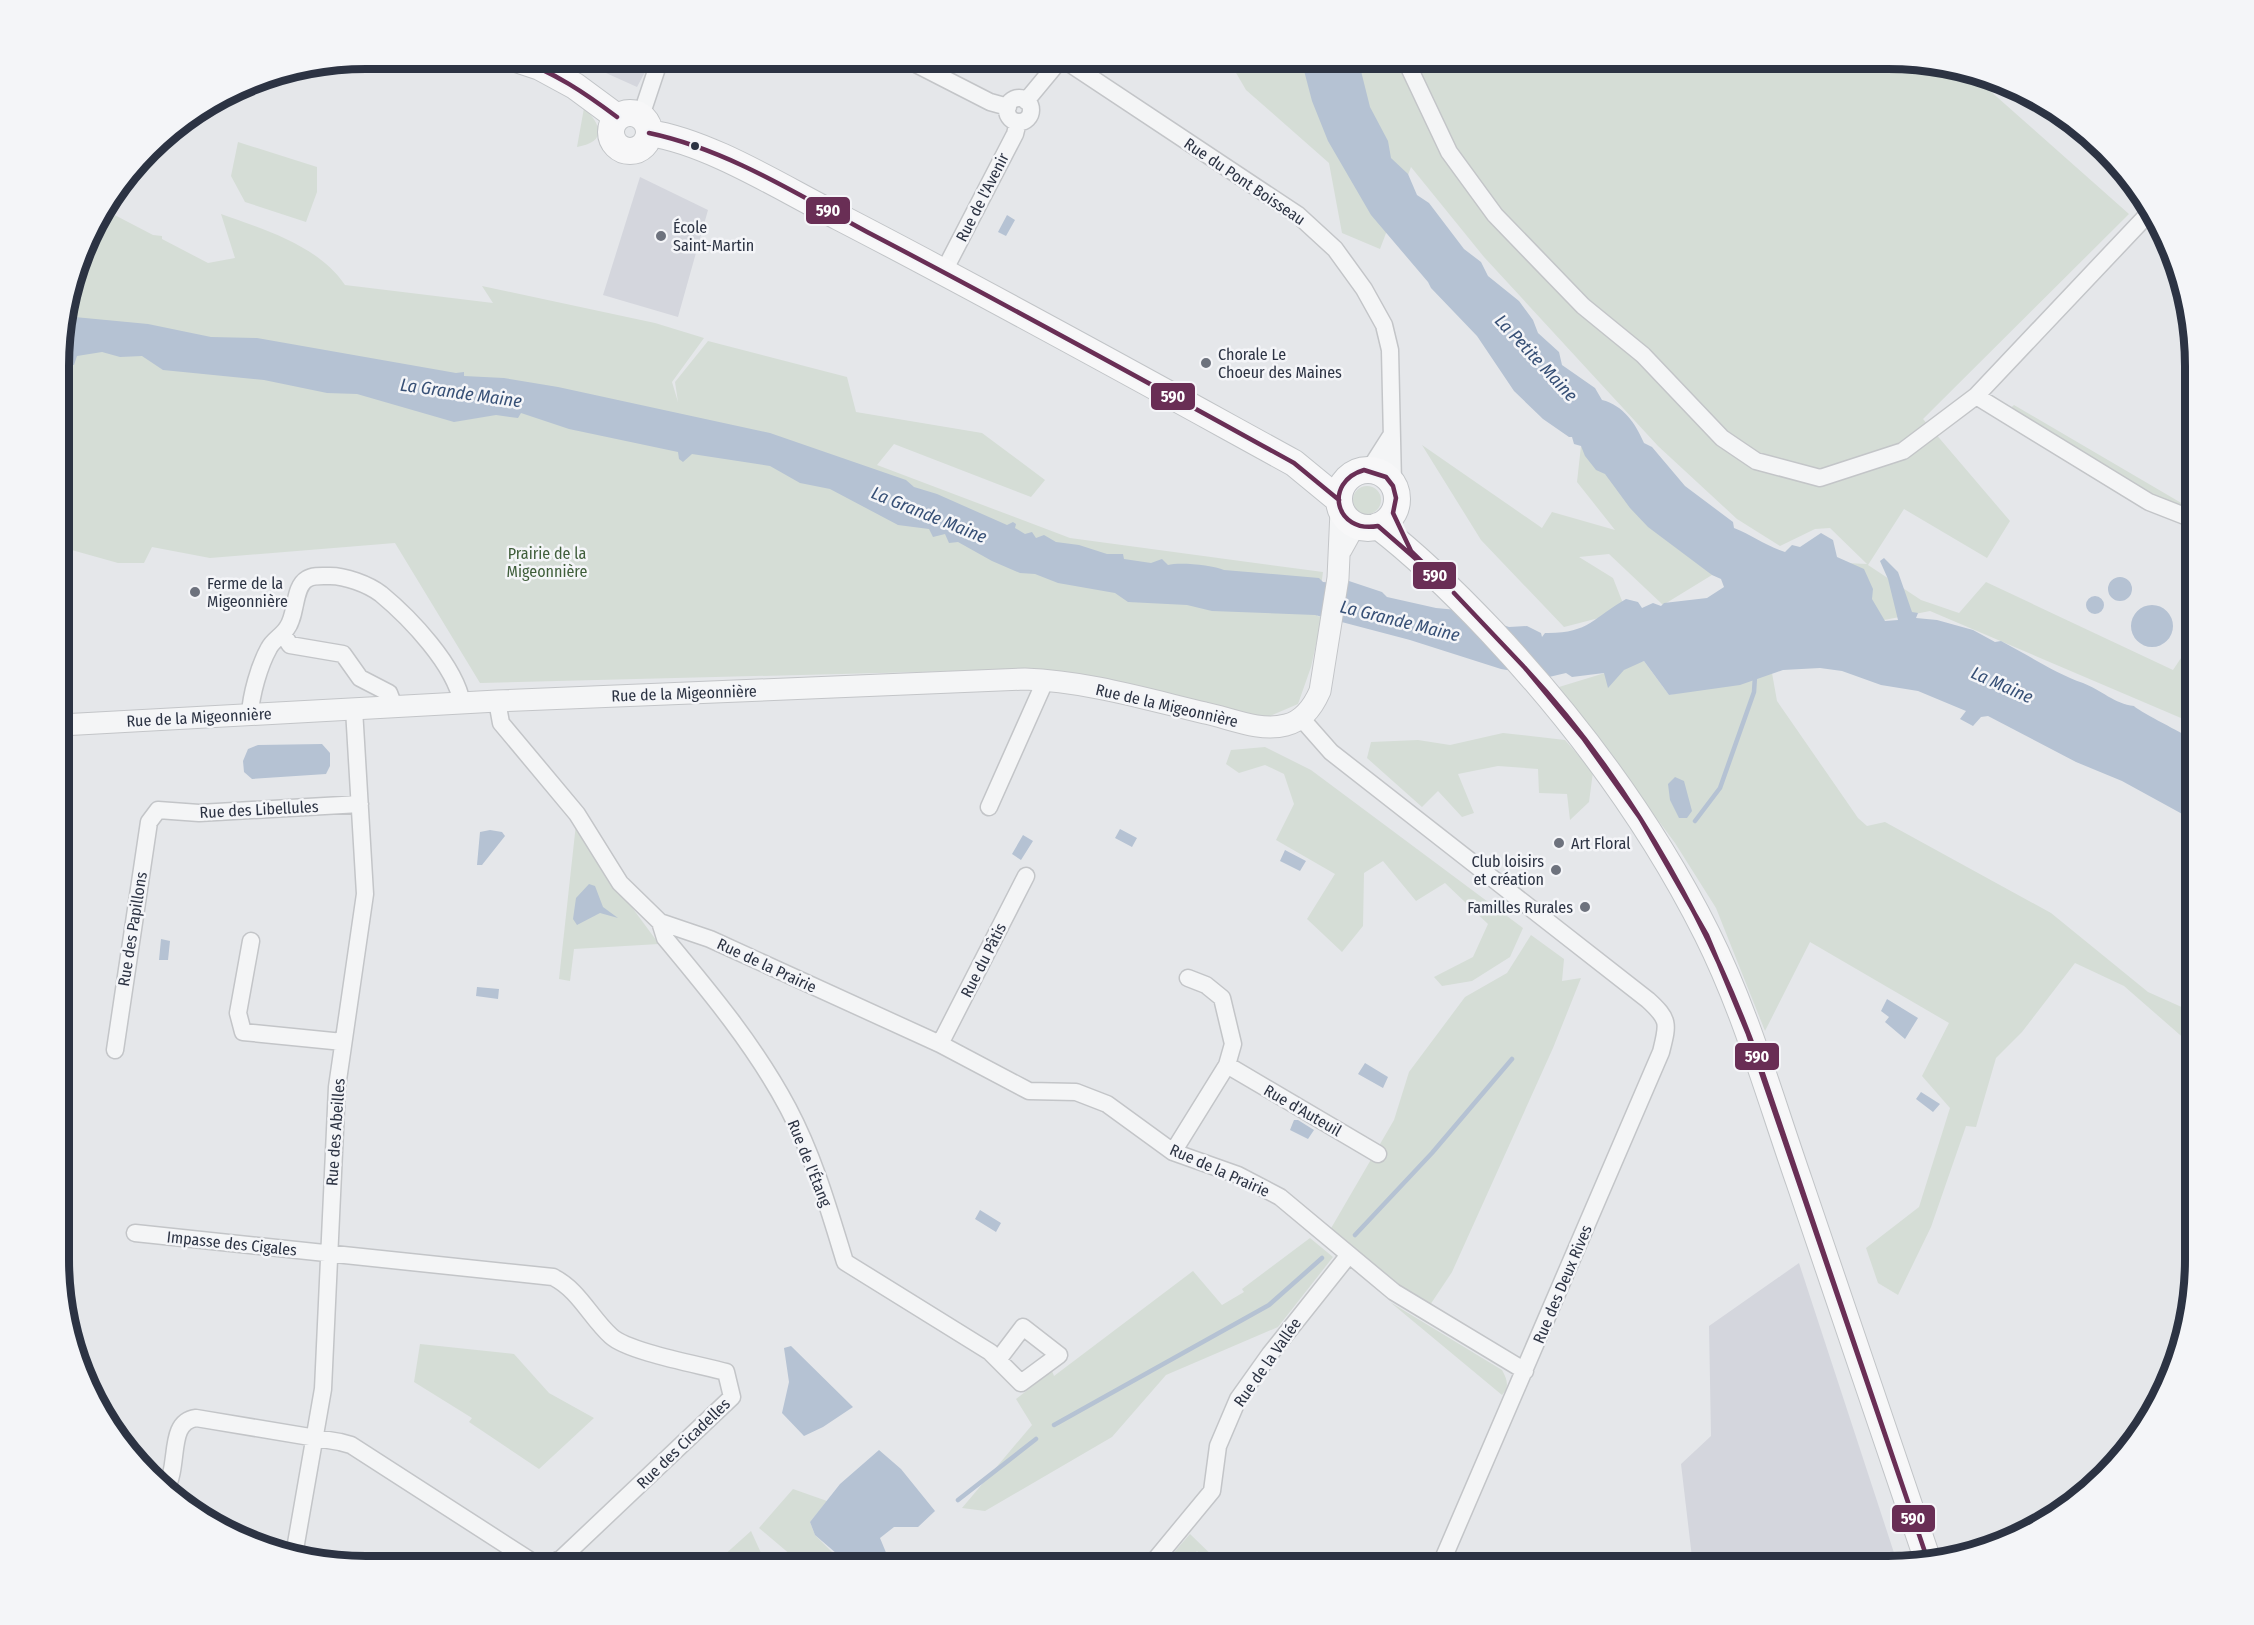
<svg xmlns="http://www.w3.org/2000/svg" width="2254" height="1625" font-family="'Fira Sans Condensed',sans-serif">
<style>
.built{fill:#d4d6dd}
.green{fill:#d5ddd6}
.water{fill:#b5c2d3}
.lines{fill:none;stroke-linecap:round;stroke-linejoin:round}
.stream{stroke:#b5c2d3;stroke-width:4.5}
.minor-casing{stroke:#c3c5c8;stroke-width:19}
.tertiary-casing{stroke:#c3c5c8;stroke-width:23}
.primary-casing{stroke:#c1c4c7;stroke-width:28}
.minor{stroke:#f4f5f6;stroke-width:16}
.tertiary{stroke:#f4f5f6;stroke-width:21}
.primary{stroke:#f7f7f8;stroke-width:26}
.bus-1-casing{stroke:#f4f5f8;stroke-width:9}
.bus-1{stroke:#692e55;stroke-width:4.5}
.bus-dot{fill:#2c3343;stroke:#f4f5f8;stroke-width:2}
.poi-dot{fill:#6d727d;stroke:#f4f5f8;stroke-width:2}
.labels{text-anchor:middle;stroke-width:5;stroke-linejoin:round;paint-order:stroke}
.street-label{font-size:16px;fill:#2c3343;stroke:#f4f5f8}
.poi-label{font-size:16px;fill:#2c3343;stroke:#f4f5f8;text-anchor:start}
.park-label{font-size:16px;fill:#3f5e3a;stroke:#f4f5f8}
.water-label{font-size:18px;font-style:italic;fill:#375076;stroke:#f4f5f8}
.rim{fill:none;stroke:#2c3343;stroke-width:8}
.line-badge{stroke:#f4f5f8;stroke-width:2}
.badge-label{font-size:16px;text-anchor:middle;font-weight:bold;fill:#fff}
</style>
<rect width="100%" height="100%" fill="#e5e7ea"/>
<path class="built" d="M575 59H652L637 87Z
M640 177 708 210 678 317 603 295Z
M1799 1263 1898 1565 1693 1566 1681 1464 1711 1436 1709 1326Z"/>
<path class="green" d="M1228 59H1907L1971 74 2129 214 1923 419 2010 521 1987 558 1904 509 1868 565 1921 600 1959 613 1986 582 2173 670 2195 637V724L1930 611 1874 622 1824 562 1867 564 1830 528 1815 529 1780 546 1737 519 1658 446 1484 257 1411 167 1380 249 1342 233 1329 163 1246 90Z
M584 108C602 125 607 142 577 147Z
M238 142 317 167V192L306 222 245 202 231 176Z
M105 210 153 235 162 236V239L208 263 235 258 221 214C263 229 318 245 345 285L493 303 482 286 655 323 704 338 672 382 678 402 675 382 708 341 847 377 856 412 982 433 1045 480 1031 497 894 444 877 465 1070 538 1323 572 1317 616 1322 617 1311 667 1298 704 1263 719 1036 669 480 683 395 543 210 558 152 547 144 563H118L61 547V327L90 230Z
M2014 405 2195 511V531L2130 499 1999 418Z
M1422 445 1542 528 1552 512 1615 530 1577 482 1581 446 1712 575 1663 605 1609 554 1579 557 1613 578 1626 611 1564 627 1481 540Z
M1353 500a14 14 0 1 1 28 0a14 14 0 1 1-28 0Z
M1644 661 1669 695 1772 673 1777 701 1858 818 1867 826 1885 822 2051 913 2148 992 2195 1013V1048L2124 986 2075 963 2022 1032 1996 1058 1976 1127 1966 1126 1931 1227 1898 1295 1878 1283 1866 1248 1919 1207 1950 1108 1922 1076 1949 1023 1810 942 1765 1031 1716 908 1675 843 1559 687Z
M1503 733 1565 740 1593 772 1589 802 1570 820 1567 794 1539 793 1538 769 1498 766 1458 774 1474 813 1462 817 1438 791 1422 807 1367 758 1371 742 1418 740 1450 745Z
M1265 747 1311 770 1523 928 1510 957 1472 981 1442 986 1434 977 1473 957 1488 924 1445 883 1416 901 1383 861 1364 873 1363 926 1342 952 1307 919 1335 874 1276 840 1294 804 1284 774 1265 765 1239 773 1226 764 1231 750Z
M576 824 611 879 659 944 574 949 570 981 559 979Z
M1531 935 1564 959 1562 981 1581 978 1553 1048 1452 1272 1430 1305 1398 1287 1330 1230 1394 1120 1409 1072 1465 997 1507 973Z
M1310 1238 1333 1257 1278 1327 1166 1375 1112 1437 985 1511 962 1508 1032 1425 1016 1399 1052 1371 1054 1376 1193 1271 1222 1305 1244 1292 1242 1289Z
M1390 1302 1502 1370C1507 1379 1510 1387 1502 1395Z
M420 1344 514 1354 549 1393 594 1418 539 1469 469 1422 472 1418 414 1382Z
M793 1489 827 1501 810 1522 815 1535 846 1566H804L759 1528Z
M751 1531 767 1566H712Z
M1190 1534 1223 1566H1213L1197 1551 1184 1566H1162Z"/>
<path class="water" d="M1301 59H1362L1359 63 1370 107 1388 141 1391 158 1408 174 1417 195 1429 203 1464 249 1481 262 1488 276 1519 301 1533 320 1538 333 1559 352 1562 365 1595 388 1602 400C1623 405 1636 424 1644 443L1652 447 1685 486 1733 522 1734 528C1752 535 1766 546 1785 552L1792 545 1800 547 1821 533 1833 540 1837 557 1864 569 1873 589 1872 599 1885 621 1898 620 1888 579 1880 561 1884 558 1898 572 1912 612 1918 613 1916 618 1937 620 1973 630 1995 642 2001 641C2028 655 2055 673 2083 683 2101 690 2115 704 2134 706 2137 710 2178 731 2187 736L2195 731V821L2122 781 2076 762 1988 716 1981 717 1973 726 1960 719 1966 711 1918 691 1881 685 1842 671 1820 668 1783 670 1740 685 1669 695 1644 661 1624 670 1608 688 1604 673 1572 677 1566 673 1549 677 1501 669 1410 640 1315 615 1212 611 1187 605 1128 602 1115 593 1058 583 1035 574 1020 573 992 561 958 542 949 543 945 534 933 537 929 529 898 525 830 489 800 483 770 466 692 454 683 462 679 459 678 452 569 429 521 413 518 418 496 415 454 422 357 394 327 393 264 380 163 370 142 356 120 357 102 352 77 356 74 365 67 366 61 360V327L64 316 148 324 211 337 257 338 456 373 464 372V376L504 378 558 387 770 433 906 480 914 487 937 494 1007 525 1013 522 1016 524 1015 528 1025 534 1032 532 1036 538 1044 535 1056 542 1079 545 1107 554H1123L1124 559 1151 563 1162 559 1168 565C1179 562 1213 565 1224 570L1319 578 1323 582 1348 584 1349 581 1382 592 1387 597 1436 608 1457 610 1509 627 1527 626 1541 633 1542 637 1545 633C1588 634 1593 618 1626 599L1638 602 1642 608 1653 603 1661 606 1664 603 1707 598 1724 587 1721 579 1712 575 1648 527 1630 508 1605 474 1596 470 1585 456 1581 446 1574 444 1572 437H1569L1543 419 1514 391 1477 336 1431 288 1428 282 1371 215 1328 141 1312 101Z
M1007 215 1015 220 1006 236 998 232Z
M2108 589a12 12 0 1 1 24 0a12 12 0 1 1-24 0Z
M2086 605a9 9 0 1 1 18 0a9 9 0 1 1-18 0Z
M2131 626a21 21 0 1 1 42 0a21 21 0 1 1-42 0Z
M322 744 330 753V766L326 774 252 779 244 772 243 761 248 749 258 745Z
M1675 777 1684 781 1692 811 1687 818H1679L1670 800 1668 784Z
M1120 829 1137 838 1132 847 1115 838Z
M490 830 502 832 505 836 482 865H477L480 832Z
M1023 835 1033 841 1021 860 1012 854Z
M1285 850 1306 861 1300 871 1280 861Z
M589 884 595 886 603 907 618 918 600 913 577 925 573 919 576 898Z
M161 939 170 941 168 960H159Z
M477 987 499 989 498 999 476 996Z
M1887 999 1918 1018 1905 1039 1885 1022 1889 1017 1881 1011Z
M1365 1063 1388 1077 1383 1088 1358 1074Z
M1921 1092 1940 1104 1933 1112 1916 1099Z
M1294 1120H1298L1314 1130 1308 1139 1290 1130Z
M980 1210 1001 1223 996 1232 975 1219Z
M791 1346 853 1407 823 1427 804 1436 782 1413 789 1382 784 1348Z
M879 1450 901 1469 935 1511 918 1527H894L880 1538 887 1555 874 1566H851L815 1535 810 1522 840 1484Z"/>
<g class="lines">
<path class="stream" d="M1695 821 1720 788 1754 692 1755 676
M1355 1235 1432 1153 1512 1059
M1054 1425 1269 1305 1322 1258
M958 1500 1036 1439"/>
<defs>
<path id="minor" d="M906 59 990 102 1008 107
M1405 59 1449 152 1495 215 1583 306 1643 355 1722 438 1756 461 1820 478 1903 451 1976 396 2151 211
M1072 65 1298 215 1335 249 1364 289 1384 325 1390 350 1393 484
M1007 110a12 12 0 1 1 24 0a12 12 0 1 1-24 0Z
M1026 101 1055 66
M641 116 660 59
M944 271 1015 134 1018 122
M1976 396 2149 502 2195 520
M1369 470 1390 437
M283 634 290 645 343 654 360 678 389 693 394 706
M497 701 501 723 577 814 620 883 660 922 710 939 940 1044 1029 1091 1076 1092 1107 1104 1173 1152 1238 1175 1280 1197 1394 1292 1525 1371
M250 714C251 695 259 666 269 648 273 640 282 636 287 628 297 615 293 587 307 579 313 575 323 576 330 576 345 576 368 584 381 594 410 618 455 665 462 703
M1301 718 1331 752 1648 1000C1670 1020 1668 1024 1661 1052L1440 1566
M989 807 1046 679
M660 922 665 938C710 992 755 1046 788 1108 814 1157 829 1210 845 1262L990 1352 1021 1383 1059 1355 1023 1327 998 1360
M251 941 238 1013 243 1032 343 1042
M940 1044 1026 876
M115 1050 149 822 158 810 199 813 360 804
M1227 1065 1378 1154
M1173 1152 1227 1065 1233 1044 1222 998 1206 985 1188 978
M135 1233 553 1277C579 1290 590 1317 611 1336 628 1352 701 1365 726 1372L732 1397 562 1558 547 1565 531 1561 351 1445 340 1442 196 1418C167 1422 180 1464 166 1489
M294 1555 323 1389 337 1087 365 894 354 709
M1084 1566H1109
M1150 1566 1212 1491 1218 1446 1238 1399 1270 1354 1348 1256"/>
<path id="tertiary" d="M1341 550 1351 532 1360 527
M61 725 497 701 1025 679C1085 681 1146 699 1205 713 1230 718 1259 732 1286 725 1303 721 1313 707 1320 691L1338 578 1341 511"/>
<path id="primary" d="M516 59 540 67 575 86 617 117
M611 132a19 19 0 1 1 38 0a19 19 0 1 1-38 0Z
M649 133C710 142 783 189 839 217 992 296 1143 380 1294 463L1339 500
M1339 499a29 29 0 1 1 58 0a29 29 0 1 1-58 0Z
M1378 526C1420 558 1456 594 1492 632 1577 723 1651 822 1707 934 1746 1012 1770 1098 1799 1181 1842 1308 1885 1434 1928 1561"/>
</defs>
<use href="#minor" class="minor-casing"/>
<use href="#tertiary" class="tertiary-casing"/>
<use href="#primary" class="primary-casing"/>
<use href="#minor" class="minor"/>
<use href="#tertiary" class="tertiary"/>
<use href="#primary" class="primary"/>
<defs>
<path id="bus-1" d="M516 59C554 72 585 93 617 117
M649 133C729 150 800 196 871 234 1013 308 1154 386 1294 463L1339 500
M1364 470 1386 477 1393 486 1396 498 1393 513 1411 551 1447 586 1378 526C1335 534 1323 482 1364 470Z
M1454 593 1525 668
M1454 593 1525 668
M1525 668C1568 714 1606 764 1640 818
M1525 668 1583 738 1640 818
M1640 818C1688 894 1726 971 1757 1056L1928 1561 1748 1034 1707 935Z"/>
</defs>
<use href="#bus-1" class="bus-1-casing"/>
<use href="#bus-1" class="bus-1"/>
</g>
<circle class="bus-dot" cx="695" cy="146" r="5"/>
<g class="poi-dot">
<circle cx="661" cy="236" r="6"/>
<circle cx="1206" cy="363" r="6"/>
<circle cx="195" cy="592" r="6"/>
<circle cx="1559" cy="843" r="6"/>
<circle cx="1556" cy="870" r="6"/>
<circle cx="1585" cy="907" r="6"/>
</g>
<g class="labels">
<g class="street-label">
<text transform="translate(1245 181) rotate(34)" y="6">Rue du Pont Boisseau</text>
<text transform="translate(982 197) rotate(-63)" y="6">Rue de l'Avenir</text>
<text transform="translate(684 693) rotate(-2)" y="6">Rue de la Migeonnière</text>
<text transform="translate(1167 705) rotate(13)" y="6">Rue de la Migeonnière</text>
<text transform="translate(199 717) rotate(-3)" y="6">Rue de la Migeonnière</text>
<text transform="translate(259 809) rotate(-3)" y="6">Rue des Libellules</text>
<text transform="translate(132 929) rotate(-81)" y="6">Rue des Papillons</text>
<text transform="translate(983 960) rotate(-63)" y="6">Rue du Pâtis</text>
<text transform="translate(767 965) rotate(25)" y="6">Rue de la Prairie</text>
<text transform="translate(1303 1110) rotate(30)" y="6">Rue d'Auteuil</text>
<text transform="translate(335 1132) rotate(-86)" y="6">Rue des Abeilles</text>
<text transform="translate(810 1163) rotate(68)" y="6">Rue de l'Étang</text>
<text transform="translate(1220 1170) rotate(24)" y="6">Rue de la Prairie</text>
<text transform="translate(232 1243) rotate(6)" y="6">Impasse des Cigales</text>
<text transform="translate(1562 1284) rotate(-67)" y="6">Rue des Deux Rives</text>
<text transform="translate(1267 1362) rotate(-55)" y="6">Rue de la Vallée</text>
<text transform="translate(683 1443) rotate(-44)" y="6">Rue des Cicadelles</text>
</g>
<g class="poi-label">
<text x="673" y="233">École<tspan x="673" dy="18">Saint-Martin</tspan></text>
<text x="1218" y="360">Chorale Le<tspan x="1218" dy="18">Choeur des Maines</tspan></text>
<text x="207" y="589">Ferme de la<tspan x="207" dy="18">Migeonnière</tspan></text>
<text x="1571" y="849">Art Floral</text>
<text x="1544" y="867" text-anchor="end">Club loisirs<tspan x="1544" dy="18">et création</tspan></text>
<text x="1573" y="913" text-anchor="end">Familles Rurales</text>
</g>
<g class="park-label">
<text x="547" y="559">Prairie de la<tspan x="547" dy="18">Migeonnière</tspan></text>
</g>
<g class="water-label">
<text transform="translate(1536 358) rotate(47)" y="6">La Petite Maine</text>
<text transform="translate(461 393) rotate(8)" y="6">La Grande Maine</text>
<text transform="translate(929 515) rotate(22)" y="6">La Grande Maine</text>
<text transform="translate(1400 621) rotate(14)" y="6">La Grande Maine</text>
<text transform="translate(2002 685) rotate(24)" y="6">La Maine</text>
</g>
</g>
<path d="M0 0H2254V1625H0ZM366 69H1888A297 297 0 0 1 2185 366V1259A297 297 0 0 1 1888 1556H366A297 297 0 0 1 69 1259V366A297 297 0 0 1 366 69Z" fill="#f4f5f8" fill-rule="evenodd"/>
<path class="rim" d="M366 69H1888A297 297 0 0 1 2185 366V1259A297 297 0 0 1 1888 1556H366A297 297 0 0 1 69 1259V366A297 297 0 0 1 366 69Z"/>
<g class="line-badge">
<rect x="805" y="196" width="46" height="29" rx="6" fill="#692e55"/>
<rect x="1150" y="382" width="46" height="29" rx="6" fill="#692e55"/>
<rect x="1412" y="561" width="45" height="29" rx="6" fill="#692e55"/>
<rect x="1734" y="1042" width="46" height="29" rx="6" fill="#692e55"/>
<rect x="1891" y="1504" width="45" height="29" rx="6" fill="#692e55"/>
</g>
<g class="badge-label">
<text x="828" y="216">590</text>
<text x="1173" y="402">590</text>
<text x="1435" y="581">590</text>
<text x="1757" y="1062">590</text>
<text x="1913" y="1524">590</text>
</g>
</svg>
